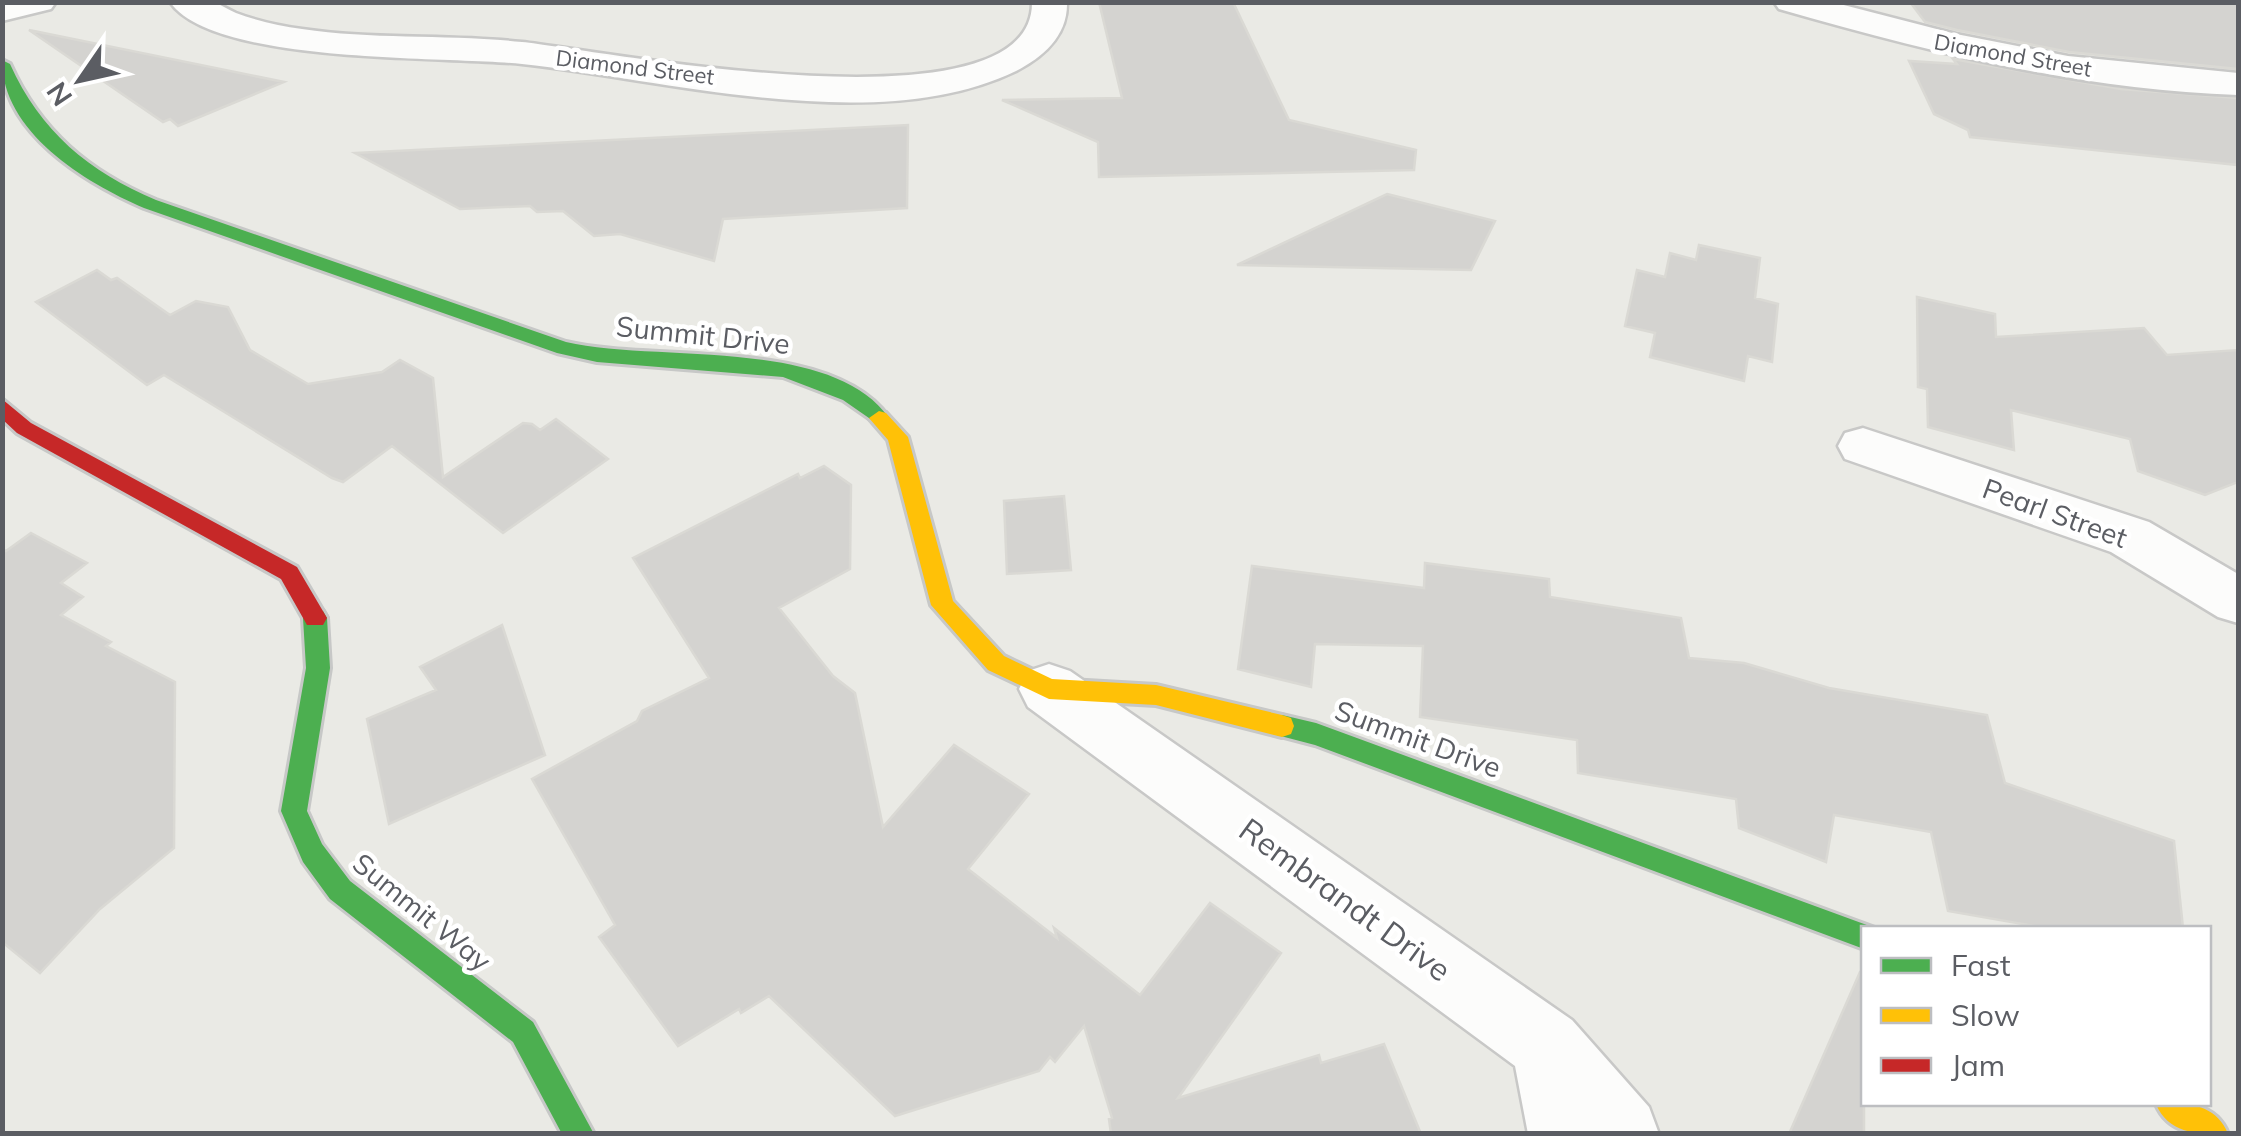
<svg xmlns="http://www.w3.org/2000/svg" width="2241" height="1136" font-family="Mulish,sans-serif">
<style>
.building{fill:#d4d3d0;stroke:#dad9d4;stroke-width:2.5}
.lines{fill:none;stroke-linecap:round;stroke-linejoin:round}
.street-casing{stroke:#c8c8c7;stroke-width:5}
.fast-casing{stroke:#c7c8c7;stroke-width:6}
.slow-casing{stroke:#c7c8c7;stroke-width:6}
.jam-casing{stroke:#c7c8c7;stroke-width:6}
.street{fill:#fcfcfb;fill-rule:evenodd}
.fast{fill:#4caf50;fill-rule:evenodd}
.slow{fill:#ffc107;fill-rule:evenodd}
.jam{fill:#c62828;fill-rule:evenodd}
.labels{text-anchor:middle;stroke-width:9;stroke-linejoin:round;paint-order:stroke}
.far-street-label{font-size:22px;fill:#5b5d63;stroke:#fff}
.street-label{font-size:28px;fill:#5b5d63;stroke:#fff}
.near-street-label{font-size:32px;fill:#5b5d63;stroke:#fff}
</style>
<rect width="100%" height="100%" fill="#eaeae5"/>
<path class="building" d="M1099 2H1233L1289 120 1416 150 1414 170 1099 177 1098 142 1002 100 1122 98Z
M1910 2H2238V69L2069 52 1957 30 1925 22Z
M29 30 284 82 178 126 170 119 163 122Z
M1953 59 2121 89 2238 98V165L1970 137 1968 130 1934 114 1909 61 1957 64Z
M908 125 907 208 723 219 714 261 620 234 594 236 563 211 537 212 530 206 460 209 355 153Z
M1387 194 1495 221 1471 270 1237 265Z
M1699 245 1760 258 1755 298 1778 304 1772 362 1748 356 1744 381 1650 357 1655 333 1625 326 1637 270 1665 277 1670 253 1696 260Z
M97 270 111 280 117 278 170 315 196 301 228 307 250 350 308 384 382 372 400 360 433 378 443 477 523 423 532 424 540 430 556 419 608 459 503 533 392 446 343 482 332 478 164 375 147 385 36 302Z
M1917 297 1995 314 1996 337 2144 328 2167 355 2238 350V482L2205 495 2138 471 2130 439 2011 410 2014 450 1928 427 1927 389 1918 387Z
M824 466 851 485 850 569 779 608 833 676 855 693 883 827 954 745 1029 794 968 869 1057 938 1054 928 1140 995 1210 903 1281 953 1178 1098 1319 1055 1321 1063 1384 1044 1421 1134H1111L1109 1119 1112 1118 1084 1026 1055 1062 1050 1057 1039 1071 895 1116 769 996 741 1013 739 1009 678 1046 599 937 615 925 532 779 637 721 642 711 709 678 633 558 798 474 800 478Z
M1064 496 1071 570 1007 574 1004 501Z
M31 533 87 563 61 583 83 597 61 615 111 642 106 646 175 682 174 848 100 909 40 973 2 942V549L6 551Z
M1425 563 1549 579 1550 597 1681 618 1689 658 1744 663 1829 688 1987 715 2005 783 2174 841 2183 928H2046L1948 911 1931 832 1834 815 1826 862 1739 828 1736 799 1578 773 1577 740 1420 717 1423 646 1315 644 1311 687 1238 669 1252 566 1424 588Z
M502 625 545 755 389 824 367 719 436 690 420 667Z
M1860 972H1864V1134H1789Z"/>
<g class="lines">
<defs>
<path id="street" d="M2 2H56L51 9 2 21Z
M170 2C184 2 202 0 215 3 222 5 229 10 236 13 257 21 280 26 302 29 375 40 449 34 522 42 600 50 1034 137 1032 2H1067C1068 36 1043 57 1016 71 878 138 669 80 522 64 449 56 213 65 170 2Z
M1774 2H1832L1956 34 2068 56 2238 73V95C2081 90 1929 52 1779 9Z
M1863 428 2149 522 2238 574V623L2218 617 2111 552 1845 459 1838 446 1845 433Z
M1049 664 1070 671 1572 1020 1649 1107 1659 1134H1528L1515 1066 1028 707 1019 689 1028 671Z"/>
<path id="fast" d="M2 60 10 64C40 131 89 172 156 200L566 342C654 363 831 336 889 418L879 425 843 400 783 377 597 362 557 353 144 208C84 182 2 132 2 60Z
M315 609 323 611 327 618 330 668 307 811 322 844 350 881 533 1022 594 1134H562L513 1042 330 899 303 862 281 811 306 668 303 618 307 611Z
M1282 715 1316 723 1875 928H1864V949L1315 745 1273 734 1270 726 1273 718Z"/>
<path id="slow" d="M879 411 886 413 908 437 953 601 1004 656 1052 679 1156 685 1282 715 1291 718 1294 726 1291 734 1282 737 1156 705 1049 699 988 670 931 605 888 440 869 418Z
M2156 1104C2184 1102 2216 1103 2228 1134 2199 1134 2169 1135 2156 1104Z"/>
<path id="jam" d="M2 399 31 423 297 567 327 618 323 625H307L281 579 17 433 2 419Z"/>
</defs>
<use href="#street" class="street-casing"/>
<use href="#fast" class="fast-casing"/>
<use href="#slow" class="slow-casing"/>
<use href="#jam" class="jam-casing"/>
<use href="#street" class="street"/>
<use href="#fast" class="fast"/>
<use href="#slow" class="slow"/>
<use href="#jam" class="jam"/>
</g>
<g class="labels">
<g class="far-street-label">
<text transform="translate(2013 55) rotate(10)" y="8">Diamond Street</text>
<text transform="translate(635 67) rotate(7)" y="8">Diamond Street</text>
</g>
<g class="street-label">
<text transform="translate(703 335) rotate(6)" y="10">Summit Drive</text>
<text transform="translate(2055 513) rotate(20)" y="10">Pearl Street</text>
<text transform="translate(1418 739) rotate(20)" y="10">Summit Drive</text>
<text transform="translate(422 912) rotate(39)" y="10">Summit Way</text>
</g>
<g class="near-street-label">
<text transform="translate(1345 900) rotate(36)" y="11">Rembrandt Drive</text>
</g>
</g>
<rect width="2241" height="1136" fill="none" stroke="#5b5d63" stroke-width="10"/>
<rect x="1861" y="926" width="350" height="180" fill="#ffffff" stroke="#bdbec1" stroke-width="2.5"/>
<rect x="1881" y="958" width="50" height="15" fill="#4caf50" stroke="#bdbec1" stroke-width="2.5"/>
<text x="1951" y="976" font-size="30" fill="#5b5d63">Fast</text>
<rect x="1881" y="1008" width="50" height="15" fill="#ffc107" stroke="#bdbec1" stroke-width="2.5"/>
<text x="1951" y="1026" font-size="30" fill="#5b5d63">Slow</text>
<rect x="1881" y="1058" width="50" height="15" fill="#c62828" stroke="#bdbec1" stroke-width="2.5"/>
<text x="1951" y="1076" font-size="30" fill="#5b5d63">Jam</text>
<g transform="translate(80 80) rotate(236)" stroke="#ffffff" stroke-width="8" paint-order="stroke">
<path d="M0-8L18 38L0 25L-18 38Z" fill="#5b5d63"/>
<text y="-15" font-size="28" font-weight="bold" text-anchor="middle" fill="#5b5d63">N</text>
</g>
</svg>
